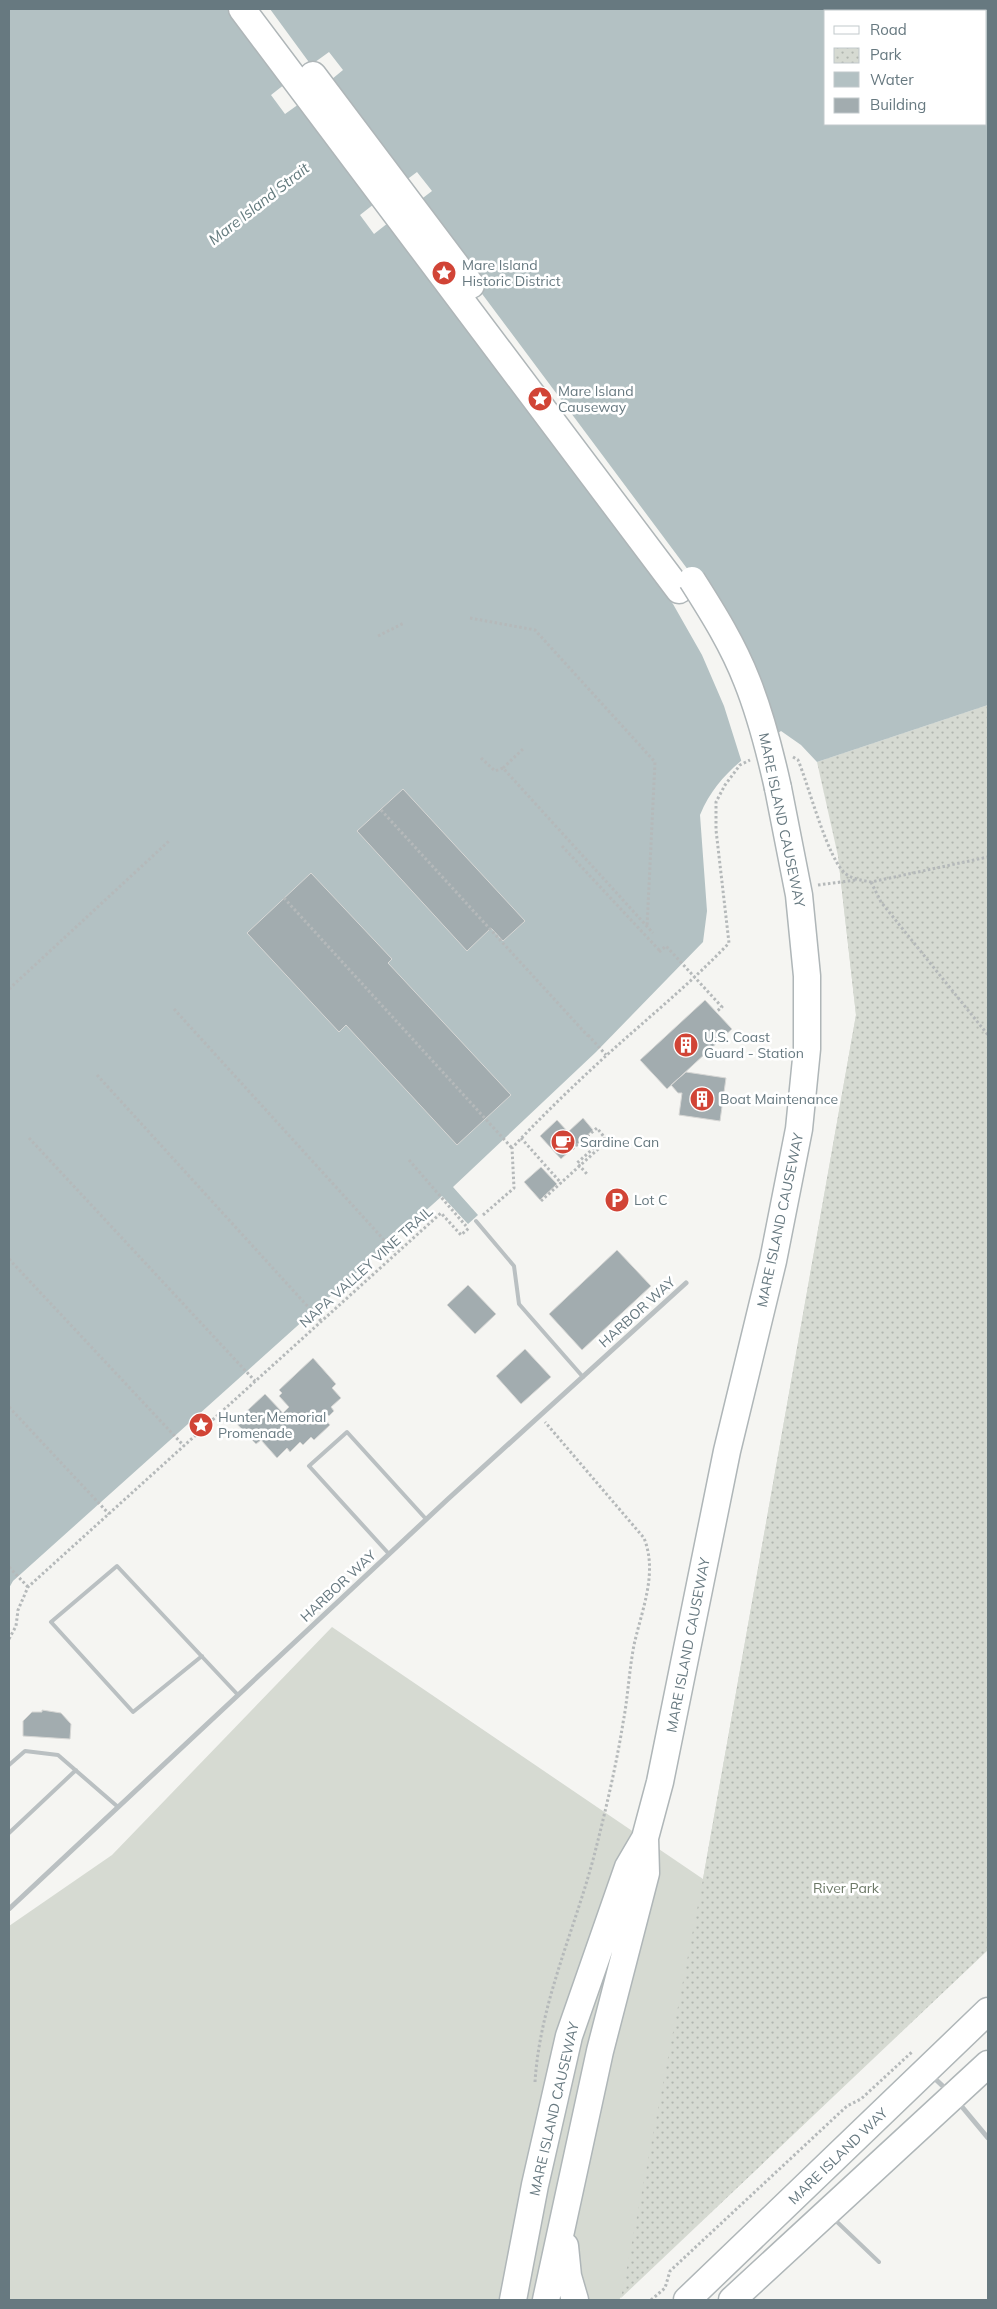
<svg xmlns="http://www.w3.org/2000/svg" width="997" height="2309" font-family="Mulish,sans-serif">
<style>
.green{fill:#d6dad2}
.park{fill:url(#park-dots)}
.water{fill:#b3c1c3;fill-rule:evenodd}
.pier{fill:#f5f5f2}
.building{fill:#a2acaf;stroke:#d7d7d5}
.lines{fill:none;stroke-linecap:round;stroke-linejoin:round}
.secondary-casing{stroke:#afb6b8;stroke-width:29}
.path{stroke:#b5b9ba;stroke-width:3;stroke-dasharray:2.5 2.5;stroke-linecap:butt}
.service{stroke:#bac0c2;stroke-width:4}
.minor{stroke:#bac0c2;stroke-width:5}
.secondary{stroke:#fff;stroke-width:26}
.secondary-bridge-casing{stroke:#afb6b8;stroke-width:29;stroke-linecap:butt}
.secondary-bridge{stroke:#fff;stroke-width:26}
.labels{text-anchor:middle;stroke-width:5;stroke-linejoin:round;paint-order:stroke}
.poi-label{font-size:14px;fill:#677980;stroke:#fff;text-anchor:start}
.street-label{font-size:14px;fill:#677980;stroke:#fff}
.park-label{font-size:14px;fill:#6c7866;stroke:#fff}
.water-label{font-size:15px;font-style:italic;fill:#637a7d;stroke:#fff}
</style>
<defs>
<pattern id="park-dots" width="8" height="8" patternUnits="userSpaceOnUse" patternTransform="scale(1.25)"><rect width="8" height="8" fill="#d6dad2"/><path d="M2 2h.1M6 6h.1" fill="none" stroke="#b1b6b0" stroke-width="1.8" stroke-linecap="round"/></pattern>
</defs>
<rect width="100%" height="100%" fill="#f5f5f2"/>
<path class="green" d="M838 856 988 1743 619 2300H9V1926L112 1855 332 1627 703 1879 856 1015Z"/>
<path class="park" d="M988 705V1950L621 2298 703 1879 856 1015 838 856 817 762Z"/>
<path class="water" d="M9 9H988V705L817 762 801 745 781 731C747 756 717 774 700 815L707 911 703 942 596 1052 453 1187 478 1215 468 1224 442 1196 13 1581 9 1588ZM826 11H986V124H826Z"/>
<path class="pier" d="M228 9H270L311 65 329 52 343 70 326 84 401 184 417 172 432 191 415 204 715 606 779 735 742 763 724 706 702 655 673 604 388 223 374 234 360 215 374 204 299 104 285 114 271 95 285 84Z"/>
<path class="building" d="M403 789 525 921 503 941 491 928 467 951 357 831Z
M311 873 392 959 388 963 511 1095 457 1145 346 1025 339 1032 247 933Z
M705 1000 732 1029 667 1089 640 1060Z
M686 1072 726 1078 720 1121 679 1115 682 1093H678L671 1085Z
M583 1118 593 1130 561 1159 540 1136 557 1120 568 1132Z
M541 1167 557 1184 540 1200 524 1182Z
M617 1250 651 1286 582 1350 549 1314Z
M468 1285 496 1314 475 1334 447 1305Z
M525 1349 551 1377 521 1404 496 1376Z
M313 1358 336 1384 332 1388 341 1398 331 1407 334 1411 329 1416 326 1413 323 1417 330 1425 314 1440 311 1437 303 1445 300 1442 290 1452 287 1448 277 1458 261 1440 256 1444 235 1422 265 1394 283 1413 289 1407 279 1396 282 1393 279 1390Z
M42 1710 61 1713 71 1724 70 1739 23 1736V1721L32 1712H42Z"/>
<g class="lines">
<defs>
<path id="secondary" d="M242 9 679 590
M313 75 471 285
M565 2246 568 2276 575 2300
M513 2300 535 2185 569 2036 628 1867 645 1838 660 1782 727 1451 773 1261 799 1129 807 1049V976L799 895 778 788
M546 2300 600 2051 646 1873 645 1838
M687 2300 988 2011
M732 2300 988 2064"/>
</defs>
<use href="#secondary" class="secondary-casing"/>
<path class="path" d="M470 618 535 630 655 762 647 927
M378 636 404 623
M793 757 798 760C808 783 828 861 846 874 854 880 862 880 871 882L988 857
M481 758 495 771 503 768 653 933
M503 768 523 749
M381 810 588 1036
M562 846 660 951
M871 882 881 902 988 1035
M818 885 856 880
M284 898 512 1148
M659 952 666 946 722 1007 716 1012
M9 989 169 841
M174 1009 396 1253
M588 1035 606 1055
M97 1075 321 1321
M29 1138 255 1381
M521 1138 561 1183
M572 1149 597 1128 605 1138 577 1163 587 1174
M409 1160 466 1226
M541 1201 607 1141
M483 1215 514 1188 512 1148C543 1115 575 1084 608 1054 649 1017 691 983 729 943L716 830V802L725 785 740 765 750 760
M9 1259 184 1446
M9 1407 109 1514
M9 1567 28 1587
M9 1639 16 1626 18 1610 28 1587 441 1213 461 1235 469 1228
M535 2082C540 2003 574 1932 594 1856 605 1813 616 1767 623 1723 628 1697 629 1671 634 1645 642 1609 658 1573 644 1538L545 1422
M651 2300 665 2288 670 2271 847 2106 861 2099 912 2052"/>
<path class="service" d="M476 1221 514 1266 519 1304 583 1377
M389 1554 309 1466 347 1432 426 1519
M202 1656 133 1712 51 1622 117 1566 238 1695
M9 1765 25 1751 58 1755 118 1807
M9 1833 76 1770
M834 2219 879 2262"/>
<path class="minor" d="M9 1909 448 1499 686 1283
M931 2075 947 2090
M958 2102 988 2138"/>
<use href="#secondary" class="secondary"/>
<defs>
<path id="secondary-bridge" d="M692 580C713 613 733 645 747 681 761 716 770 752 778 788"/>
</defs>
<use href="#secondary-bridge" class="secondary-bridge-casing"/>
<use href="#secondary-bridge" class="secondary-bridge"/>
</g>
<defs>
<symbol id="sight-disc" viewBox="-11 -11 22 22"><circle r="9.5" fill="#d14436" stroke="#fff"/><path d="M0-6L1.8-2.2L6-1.7L2.9 1.2L3.7 5.4L0 3.3L-3.7 5.4L-2.9 1.2L-6-1.7L-1.8-2.2Z" fill="#fff"/></symbol>
<symbol id="building-disc" viewBox="-11 -11 22 22"><circle r="9.5" fill="#d14436" stroke="#fff"/><path d="M-4-6H4V6H1V3H-1V6H-4ZM-2.5-4.3h1.7v1.8h-1.7ZM.8-4.3h1.7v1.8H.8ZM-2.5-1h1.7V.8h-1.7ZM.8-1h1.7V.8H.8Z" fill="#fff"/></symbol>
<symbol id="cafe-disc" viewBox="-11 -11 22 22"><circle r="9.5" fill="#d14436" stroke="#fff"/><path d="M-5.5-4.5H6V0H3Q3 3.5 0 3.5H-2.5Q-5.5 3.5-5.5 0ZM3-3.2v2h1.7v-2ZM-6 4.5H4V6H-6Z" fill="#fff"/></symbol>
<symbol id="parking-disc" viewBox="-11 -11 22 22"><circle r="9.5" fill="#d14436" stroke="#fff"/><path d="M-3.5-5.5H1a3.5 3.5 0 0 1 0 7H-1V5.5H-3.5ZM-1-3.4V-.6H.8a1.4 1.4 0 0 0 0-2.8Z" fill="#fff"/></symbol>
</defs>
<g fill-rule="evenodd">
<use href="#sight-disc" x="430" y="259" width="28" height="28"/>
<use href="#sight-disc" x="526" y="385" width="28" height="28"/>
<use href="#building-disc" x="672" y="1031" width="28" height="28"/>
<use href="#building-disc" x="688" y="1085" width="28" height="28"/>
<use href="#cafe-disc" x="549" y="1128" width="28" height="28"/>
<use href="#parking-disc" x="603" y="1186" width="28" height="28"/>
<use href="#sight-disc" x="187" y="1411" width="28" height="28"/>
</g>
<g class="labels">
<g class="poi-label">
<text x="462" y="270">Mare Island<tspan x="462" dy="16">Historic District</tspan></text>
<text x="558" y="396">Mare Island<tspan x="558" dy="16">Causeway</tspan></text>
<text x="704" y="1042">U.S. Coast<tspan x="704" dy="16">Guard - Station</tspan></text>
<text x="720" y="1104">Boat Maintenance</text>
<text x="580" y="1147">Sardine Can</text>
<text x="634" y="1205">Lot C</text>
<text x="218" y="1422">Hunter Memorial<tspan x="218" dy="16">Promenade</tspan></text>
</g>
<g class="street-label">
<text transform="translate(782 820) rotate(78)" y="5">MARE ISLAND CAUSEWAY</text>
<text transform="translate(780 1220) rotate(-78)" y="5">MARE ISLAND CAUSEWAY</text>
<text transform="translate(366 1267) rotate(-42)" y="5">NAPA VALLEY VINE TRAIL</text>
<text transform="translate(637 1312) rotate(-42)" y="5">HARBOR WAY</text>
<text transform="translate(338 1586) rotate(-43)" y="5">HARBOR WAY</text>
<text transform="translate(688 1645) rotate(-79)" y="5">MARE ISLAND CAUSEWAY</text>
<text transform="translate(554 2109) rotate(-77)" y="5">MARE ISLAND CAUSEWAY</text>
<text transform="translate(838 2156) rotate(-44)" y="5">MARE ISLAND WAY</text>
</g>
<g class="park-label">
<text x="846" y="1893">River Park</text>
</g>
<g class="water-label">
<text transform="translate(259 204) rotate(-38)" y="5">Mare Island Strait</text>
</g>
</g>
<rect width="997" height="2309" fill="none" stroke="#677980" stroke-width="20"/>
<rect x="824" y="10" width="162" height="115" fill="#ffffff" stroke="#c2c9cc"/>
<rect x="834" y="26" width="25" height="8" fill="#ffffff" stroke="#c2c9cc"/>
<text x="870" y="35" font-size="15" fill="#677980">Road</text>
<rect x="834" y="48" width="25" height="15" fill="url(#park-dots)" stroke="#c2c9cc"/>
<text x="870" y="60" font-size="15" fill="#677980">Park</text>
<rect x="834" y="72" width="25" height="15" fill="#b3c1c3" stroke="#c2c9cc"/>
<text x="870" y="85" font-size="15" fill="#677980">Water</text>
<rect x="834" y="98" width="25" height="15" fill="#a2acaf" stroke="#c2c9cc"/>
<text x="870" y="110" font-size="15" fill="#677980">Building</text>
</svg>
